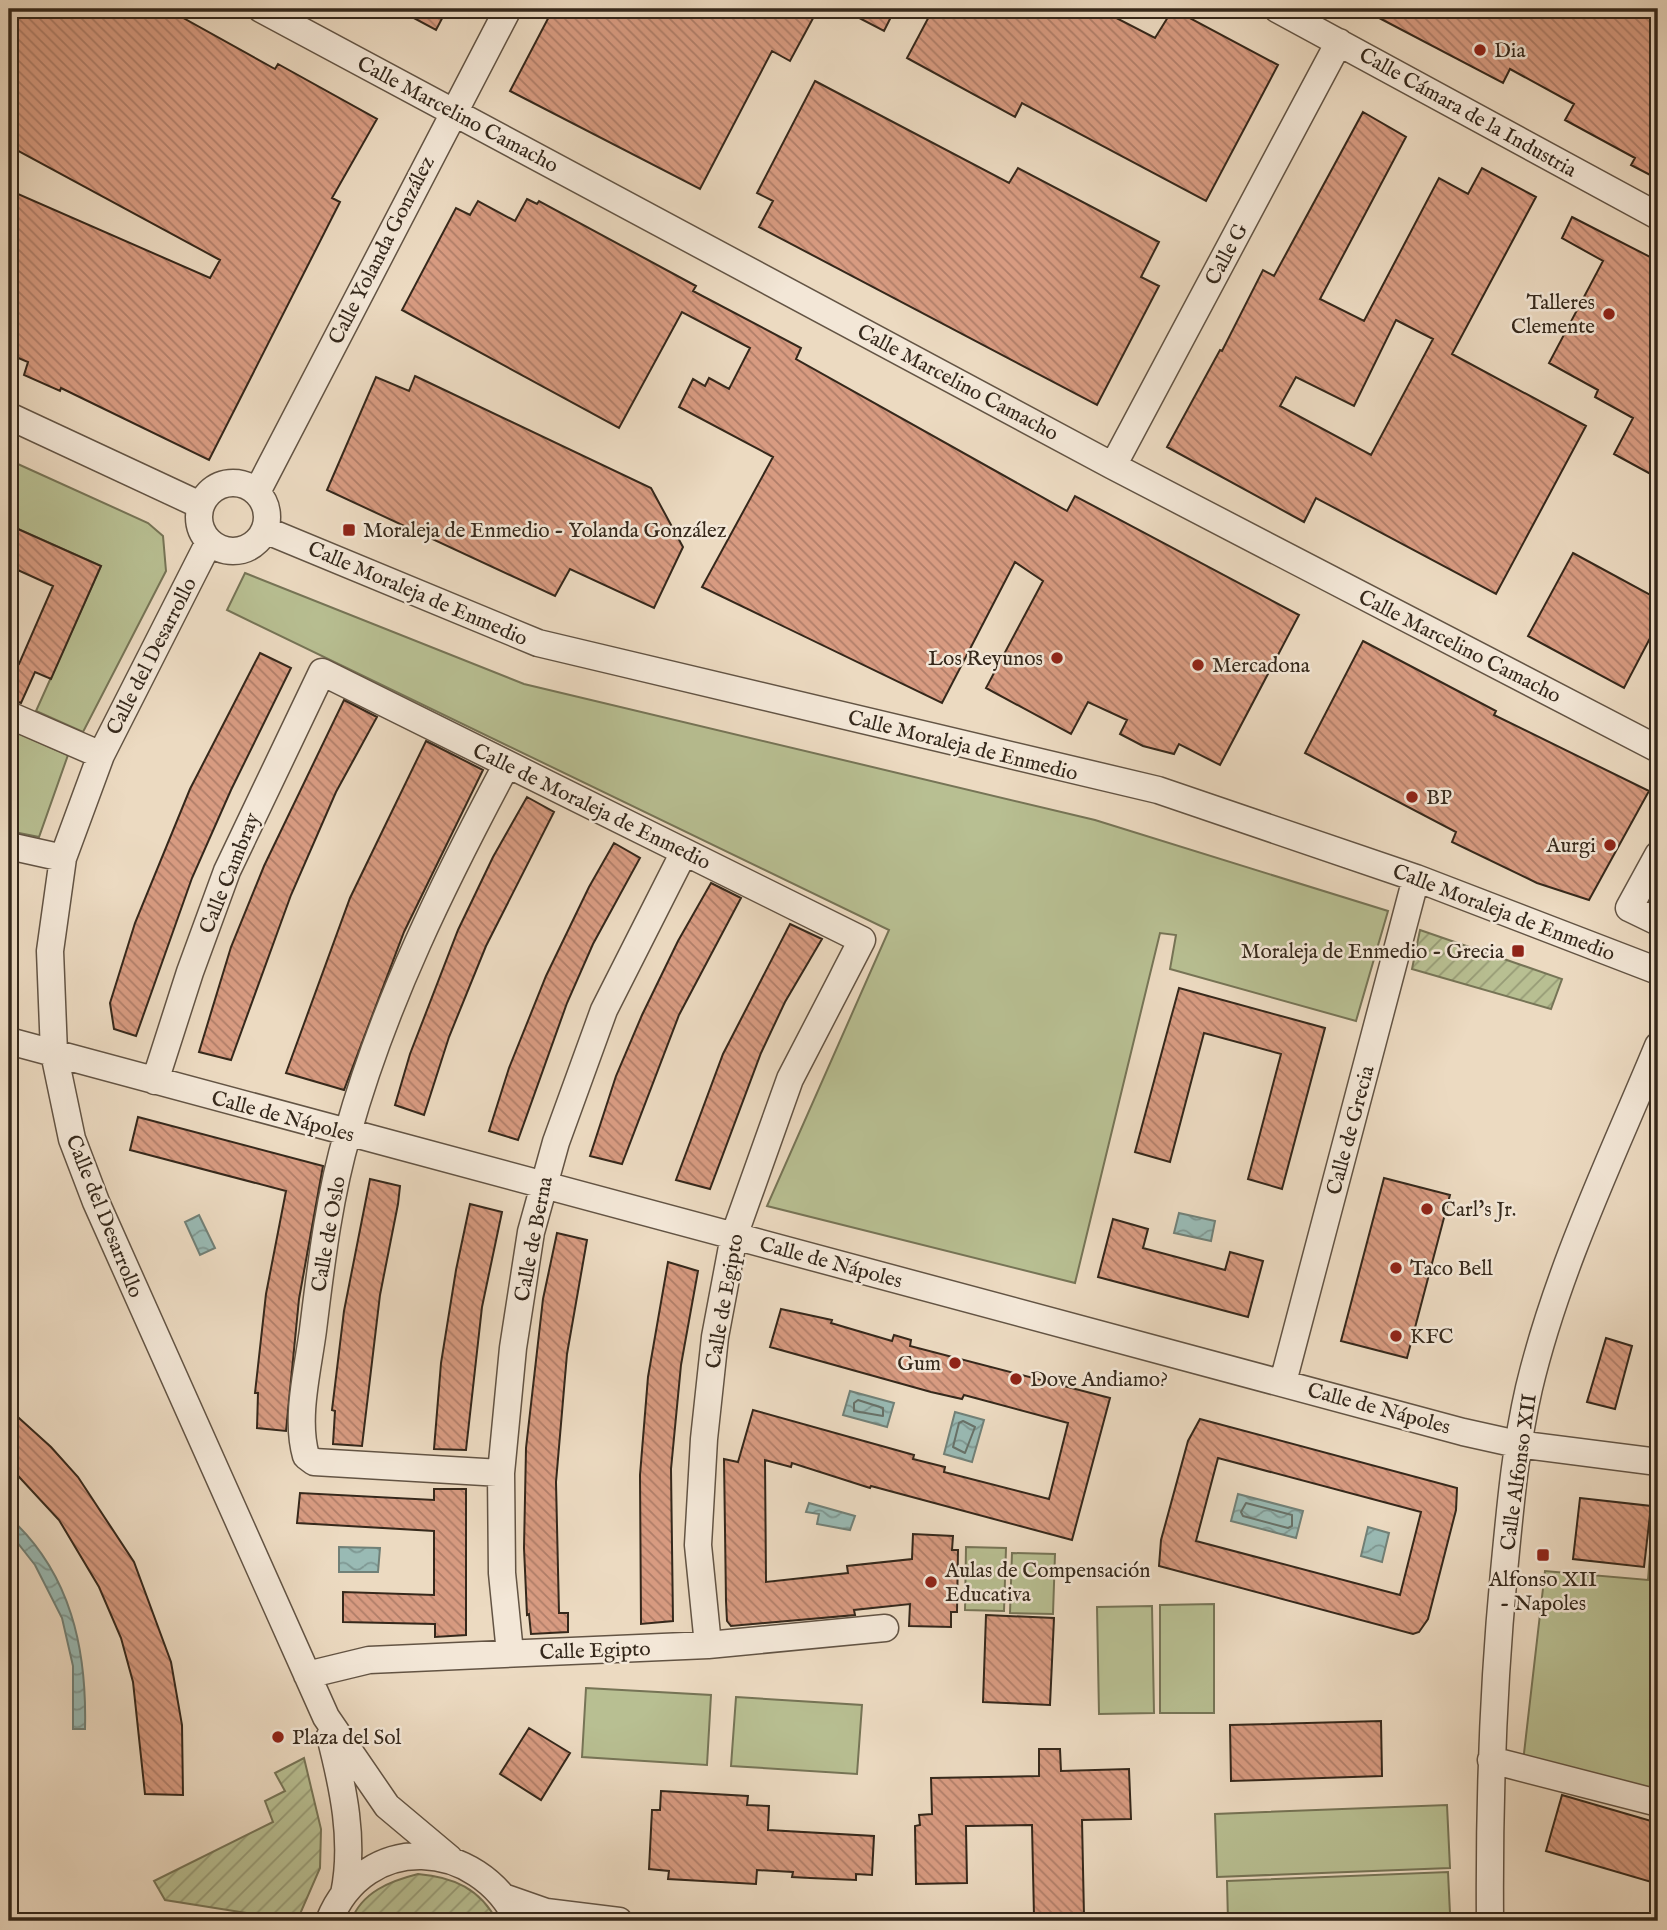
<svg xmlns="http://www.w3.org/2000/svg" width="1667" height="1930" font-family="'IM FELL English',serif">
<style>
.green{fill:#b8bf92;stroke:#767456;stroke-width:2}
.garden{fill:url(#garden-furrows);stroke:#767456;stroke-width:2}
.water{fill:url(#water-waves);stroke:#718077;stroke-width:2}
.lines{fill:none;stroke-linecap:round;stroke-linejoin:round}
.shore{stroke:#677168;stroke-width:2}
.building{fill:url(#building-back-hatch);stroke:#35281b;stroke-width:2;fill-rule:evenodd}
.minor-casing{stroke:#635444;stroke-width:29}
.minor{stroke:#f3e7d7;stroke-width:26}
.poi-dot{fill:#8f2418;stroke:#f3e7d7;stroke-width:2.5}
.labels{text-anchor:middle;stroke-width:5;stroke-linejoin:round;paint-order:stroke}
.poi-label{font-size:21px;fill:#35281b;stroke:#f3e7d7;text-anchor:start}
.street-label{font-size:21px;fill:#35281b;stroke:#f3e7d7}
</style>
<defs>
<pattern id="garden-furrows" width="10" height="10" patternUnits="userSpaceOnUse" patternTransform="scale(1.75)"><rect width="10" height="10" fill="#b8bf92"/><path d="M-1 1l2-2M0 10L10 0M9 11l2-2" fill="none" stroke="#969b76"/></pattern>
<pattern id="water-waves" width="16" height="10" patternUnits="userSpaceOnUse" patternTransform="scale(1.75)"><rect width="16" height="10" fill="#99bab4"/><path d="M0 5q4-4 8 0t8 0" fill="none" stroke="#7e9792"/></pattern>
<pattern id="building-back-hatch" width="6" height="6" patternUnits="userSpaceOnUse" patternTransform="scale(1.75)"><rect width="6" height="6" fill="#d89b81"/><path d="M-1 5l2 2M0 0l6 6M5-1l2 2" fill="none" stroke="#b07e69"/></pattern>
</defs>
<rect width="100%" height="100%" fill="#ecdac1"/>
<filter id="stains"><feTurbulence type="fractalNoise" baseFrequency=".00286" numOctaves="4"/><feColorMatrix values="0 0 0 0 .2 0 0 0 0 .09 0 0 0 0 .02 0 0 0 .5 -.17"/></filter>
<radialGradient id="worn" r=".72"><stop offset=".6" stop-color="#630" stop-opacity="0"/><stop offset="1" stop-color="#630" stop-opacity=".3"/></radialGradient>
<path class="green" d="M9 460 148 523 163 536 166 571 83 732 36 711 101 566 9 525Z
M245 573 524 684 1095 820 1388 911 1356 1021 1170 969 1176 935 1160 933 1075 1283 767 1206 889 930 227 610Z
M9 729 68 755 39 837 9 831Z
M9 1174H17L18 1218 9 1219Z
M1656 1477H1658V1797L1523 1762 1545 1571 1648 1580Z
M966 1547 1006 1548 1004 1611 965 1610Z
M1012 1553 1055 1554 1053 1614 1010 1613Z
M1214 1604V1713H1160V1605Z
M1152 1606 1154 1713 1099 1714 1097 1607Z
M586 1688 711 1695 707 1765 582 1757Z
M736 1697 862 1705 857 1774 731 1766Z
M1447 1805 1450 1868 1217 1877 1215 1814Z
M1448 1872 1450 1913 1228 1921 1227 1881Z"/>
<path class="garden" d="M1420 930 1562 979 1551 1009 1412 969Z
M304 1758 321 1829 320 1868 297 1921 165 1900 154 1881 273 1822 265 1801 285 1791 275 1773Z
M418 1874C454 1877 480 1889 497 1921H351C362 1892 390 1881 418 1874Z"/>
<path class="water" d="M1179 1213 1215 1221 1211 1241 1174 1233Z
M199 1215 215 1248 200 1255 185 1222Z
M850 1391 894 1403 887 1427 843 1415Z
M955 1412 984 1420 972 1462 944 1454Z
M1238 1494 1303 1511 1296 1538 1231 1521Z
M809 1503 855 1516 850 1530 817 1524 819 1514 806 1512Z
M9 1517C71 1573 87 1649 85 1729H73V1666L62 1618 35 1565 9 1532Z
M1368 1527 1389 1533 1382 1562 1361 1556Z
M339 1547 380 1548 378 1572H339Z"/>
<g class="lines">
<path class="shore" d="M858 1400 883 1408V1416L854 1411V1403Z
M963 1421 975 1427 965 1453 953 1447 959 1423Z
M1246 1503 1292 1515V1526L1288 1528 1243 1516 1241 1512Z"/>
</g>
<path class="building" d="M17 9H167L275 69 278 64 377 119 332 198 340 202 209 460 61 388 60 391 24 375 28 362 9 354V190L210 278 220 260 9 146V24Z
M397 9H447L436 30Z
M553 9H818L790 61 772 51 700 189 510 91Z
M842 9H895L884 31Z
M933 9H1099L1155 38 1173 9 1278 65 1206 201 1022 103 1015 117 907 58Z
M1362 9H1658V179L1631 165 1635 158 1565 120 1574 104 1510 69 1503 83Z
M815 81 1009 183 1018 168 1159 242 1141 277 1159 286 1097 405 759 227 773 201 757 193Z
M1363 112 1406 137 1320 299 1364 321 1439 178 1468 194 1482 168 1536 197 1452 354 1586 426 1496 594 1316 498 1304 522 1167 447 1220 350 1222 351 1263 270 1274 276ZM1396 320 1433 339 1371 455 1280 406 1296 377 1354 406Z
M527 199 537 204 539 201 696 286 693 291 801 348 796 359 1067 511 1075 496 1299 615 1220 765 1179 744 1174 754 1143 746 1120 734 1127 720 1088 702 1071 734 986 688 1043 581 1015 562 942 703 702 587 773 457 679 407 693 379 705 386 709 378 729 389 750 348 682 312 619 428 402 310 456 208 470 215 478 201 515 221Z
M1572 217 1658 261V478L1614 454 1633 418 1595 397 1598 390 1549 363 1603 261 1562 238Z
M415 376 651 488 683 547 654 608 570 569 555 596 327 490 376 377 409 391Z
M9 525 101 566 51 679 35 672 21 703 9 699V659L19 664 53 586 9 566Z
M1573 553 1658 599V623L1624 688 1528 636Z
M1363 641 1496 711 1494 715 1649 791 1589 900 1537 883 1452 842 1456 832 1305 753Z
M260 653 291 668 231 790 192 878 136 1036 114 1029 110 1003 135 923 190 789Z
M344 700 377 717 336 792 291 895 231 1060 199 1052 231 947 264 866Z
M426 741 483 770 404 932 344 1090 286 1073 350 898Z
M527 797 554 812 486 946 449 1037 424 1115 395 1105 410 1054 458 930 493 857Z
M614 843 640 858 593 944 567 1003 518 1140 489 1131 509 1068 546 976 589 887Z
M711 883 741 898 679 1015 622 1164 590 1156 616 1076 642 1015 678 941Z
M790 924 822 939 785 1002 761 1053 710 1189 676 1180 723 1054Z
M1179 988 1325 1028 1282 1189 1248 1179 1281 1054 1204 1033 1170 1162 1135 1152Z
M138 1117 323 1166 299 1299 286 1431 257 1428 258 1393H255L266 1294 286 1191 130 1150Z
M1384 1178 1450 1195 1407 1358 1341 1341Z
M370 1179 400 1186 398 1204 380 1295 362 1446 333 1444 335 1411 332 1410 344 1311Z
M470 1204 502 1212 482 1307 466 1450 434 1449 441 1363 456 1270Z
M1113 1219 1148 1229 1143 1248 1225 1270 1230 1252 1263 1261 1248 1317 1098 1277Z
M557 1233 587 1240 567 1354 556 1482 559 1613H568V1632L531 1634 529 1614 527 1615 524 1548 526 1448 543 1299Z
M668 1262 698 1271 681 1365 671 1469 673 1621 641 1624 640 1475 648 1377Z
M781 1309 832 1320 831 1323 892 1341 894 1335 911 1340 910 1346 1110 1398 1072 1540 871 1486 870 1488 792 1463 791 1467 765 1460 766 1582 848 1573 847 1566 912 1559 913 1534 953 1536 952 1550H958L957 1612H951V1627L909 1626 910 1604 854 1610 855 1615 731 1626 727 1621 726 1601 724 1459 738 1462 753 1410 914 1455 913 1459 945 1467 944 1472 1049 1499 1068 1423 964 1395 962 1399 931 1392 770 1347Z
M1606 1338 1632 1346 1615 1409 1587 1402Z
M9 1409 51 1447 78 1477 134 1562 171 1662 182 1725 183 1795 145 1794 133 1682 121 1638 99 1587 59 1520 9 1466Z
M1200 1419 1457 1488 1456 1510 1428 1619 1419 1632 1413 1634 1159 1566 1161 1540 1188 1441ZM1218 1458 1421 1512 1400 1595 1196 1541Z
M434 1489H466V1635L435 1637V1624L343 1622V1592L434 1595V1531L297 1523 300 1493 434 1500Z
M1580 1498 1651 1506 1644 1567 1573 1559Z
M986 1615 1054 1618 1050 1705 983 1702Z
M1381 1721 1382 1776 1231 1781 1230 1725Z
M529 1728 570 1753 541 1800 500 1774Z
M1039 1749H1060L1061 1771 1129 1769 1131 1819 1082 1820 1084 1916 1034 1917 1032 1825 966 1826 967 1883 916 1884 915 1826 920 1825 919 1815 932 1814 931 1778 1039 1776Z
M661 1791 748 1796 747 1805 769 1806 768 1830 874 1836 872 1875 856 1874V1880L810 1878 792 1877 793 1872 757 1870 756 1884 668 1879 669 1871 649 1869 652 1810H660Z
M1562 1795 1658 1823V1884L1546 1851Z"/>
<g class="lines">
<defs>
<path id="minor" d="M261 9 1113 466 1658 749
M1277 9 1658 216
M9 416 200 505
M1113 466 1339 42
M199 517a34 34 0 1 1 68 0a34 34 0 1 1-68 0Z
M257 492 508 9
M265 530 538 643 1158 790 1416 878 1658 971
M209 542 101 755 63 858 50 951 54 1053 72 1139 96 1202 326 1717 387 1806 449 1858
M9 715 101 755
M9 846 63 858
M1658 855 1629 908 1658 922
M9 1041 1463 1432 1517 1444 1658 1462
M155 1081 190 972 227 871 322 672 862 940 790 1079 734 1236 715 1337 704 1439 698 1545 708 1645
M1283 1382 1416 878
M501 1473 314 1462 306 1456C295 1418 308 1369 313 1330 321 1265 329 1196 348 1132 384 1003 444 882 507 764
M510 1653 502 1573 501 1473 513 1348 531 1232 556 1142 604 1010 684 852
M307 1675 369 1660 708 1645 885 1628
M330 1736C343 1787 355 1841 344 1894
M1491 1760 1658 1803
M506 1898 546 1912 619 1921
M329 1921C365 1831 478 1838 518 1921
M1490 1921C1489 1805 1493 1688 1504 1572 1510 1510 1515 1449 1529 1388 1557 1270 1612 1157 1658 1046"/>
</defs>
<use href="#minor" class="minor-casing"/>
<use href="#minor" class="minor"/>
</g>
<g class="poi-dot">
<circle cx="1480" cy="50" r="7"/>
<circle cx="1609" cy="314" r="7"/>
<rect x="342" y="523" width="14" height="14" rx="3.5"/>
<circle cx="1057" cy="658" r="7"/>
<circle cx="1198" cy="665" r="7"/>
<circle cx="1412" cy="797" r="7"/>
<circle cx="1610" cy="845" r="7"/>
<rect x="1511" y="944" width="14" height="14" rx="3.5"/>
<circle cx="1427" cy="1209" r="7"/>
<circle cx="1396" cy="1268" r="7"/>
<circle cx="1396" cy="1336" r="7"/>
<circle cx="955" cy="1363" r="7"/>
<circle cx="1016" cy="1379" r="7"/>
<rect x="1536" y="1548" width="14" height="14" rx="3.5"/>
<circle cx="931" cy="1582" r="7"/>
<circle cx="278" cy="1737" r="7"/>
</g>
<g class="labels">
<g class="poi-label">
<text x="1494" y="57">Dia</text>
<text x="1595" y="309" text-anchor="end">Talleres<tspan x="1595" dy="24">Clemente</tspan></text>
<text x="363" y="537">Moraleja de Enmedio - Yolanda González</text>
<text x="1043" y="665" text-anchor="end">Los Reyunos</text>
<text x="1212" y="672">Mercadona</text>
<text x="1426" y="804">BP</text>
<text x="1596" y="852" text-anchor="end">Aurgi</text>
<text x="1504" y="958" text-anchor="end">Moraleja de Enmedio - Grecia</text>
<text x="1441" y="1216">Carl's Jr.</text>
<text x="1410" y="1275">Taco Bell</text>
<text x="1410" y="1343">KFC</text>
<text x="941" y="1370" text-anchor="end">Gum</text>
<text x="1030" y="1386">Dove Andiamo?</text>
<text x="945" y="1577">Aulas de Compensación<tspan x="945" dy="24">Educativa</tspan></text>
<text x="1543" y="1586" text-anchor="middle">Alfonso XII<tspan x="1543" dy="24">- Napoles</tspan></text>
<text x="292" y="1744">Plaza del Sol</text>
</g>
<g class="street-label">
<text transform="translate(1468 112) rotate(29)" y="7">Calle Cámara de la Industria</text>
<text transform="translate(458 114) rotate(28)" y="7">Calle Marcelino Camacho</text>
<text transform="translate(381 250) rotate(-63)" y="7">Calle Yolanda González</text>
<text transform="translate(1226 254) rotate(-62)" y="7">Calle G</text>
<text transform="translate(958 382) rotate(28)" y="7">Calle Marcelino Camacho</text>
<text transform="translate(418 593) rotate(23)" y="7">Calle Moraleja de Enmedio</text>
<text transform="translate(1460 646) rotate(27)" y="7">Calle Marcelino Camacho</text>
<text transform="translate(151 656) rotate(-63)" y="7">Calle del Desarrollo</text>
<text transform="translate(963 745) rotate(14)" y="7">Calle Moraleja de Enmedio</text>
<text transform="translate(592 806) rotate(26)" y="7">Calle de Moraleja de Enmedio</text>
<text transform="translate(229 873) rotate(-68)" y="7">Calle Cambray</text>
<text transform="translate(1504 912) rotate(21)" y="7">Calle Moraleja de Enmedio</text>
<text transform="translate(283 1116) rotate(15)" y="7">Calle de Nápoles</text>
<text transform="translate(1350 1130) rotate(-75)" y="7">Calle de Grecia</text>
<text transform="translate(105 1216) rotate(68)" y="7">Calle del Desarrollo</text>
<text transform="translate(328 1234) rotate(-80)" y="7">Calle de Oslo</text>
<text transform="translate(533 1239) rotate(-79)" y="7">Calle de Berna</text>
<text transform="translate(831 1262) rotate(15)" y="7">Calle de Nápoles</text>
<text transform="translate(724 1301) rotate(-80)" y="7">Calle de Egipto</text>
<text transform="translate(1379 1408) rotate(15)" y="7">Calle de Nápoles</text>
<text transform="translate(1518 1472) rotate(-82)" y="7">Calle Alfonso XII</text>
<text transform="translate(595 1650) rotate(-2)" y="7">Calle Egipto</text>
</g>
</g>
<rect width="1667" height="1930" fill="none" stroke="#ecdac1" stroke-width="35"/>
<rect x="10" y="10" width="1646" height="1909" fill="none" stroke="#35281b" stroke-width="3.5"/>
<rect x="18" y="18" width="1632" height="1895" fill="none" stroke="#35281b" stroke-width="2"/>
<rect width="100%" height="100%" filter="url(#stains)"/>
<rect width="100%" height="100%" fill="url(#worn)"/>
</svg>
